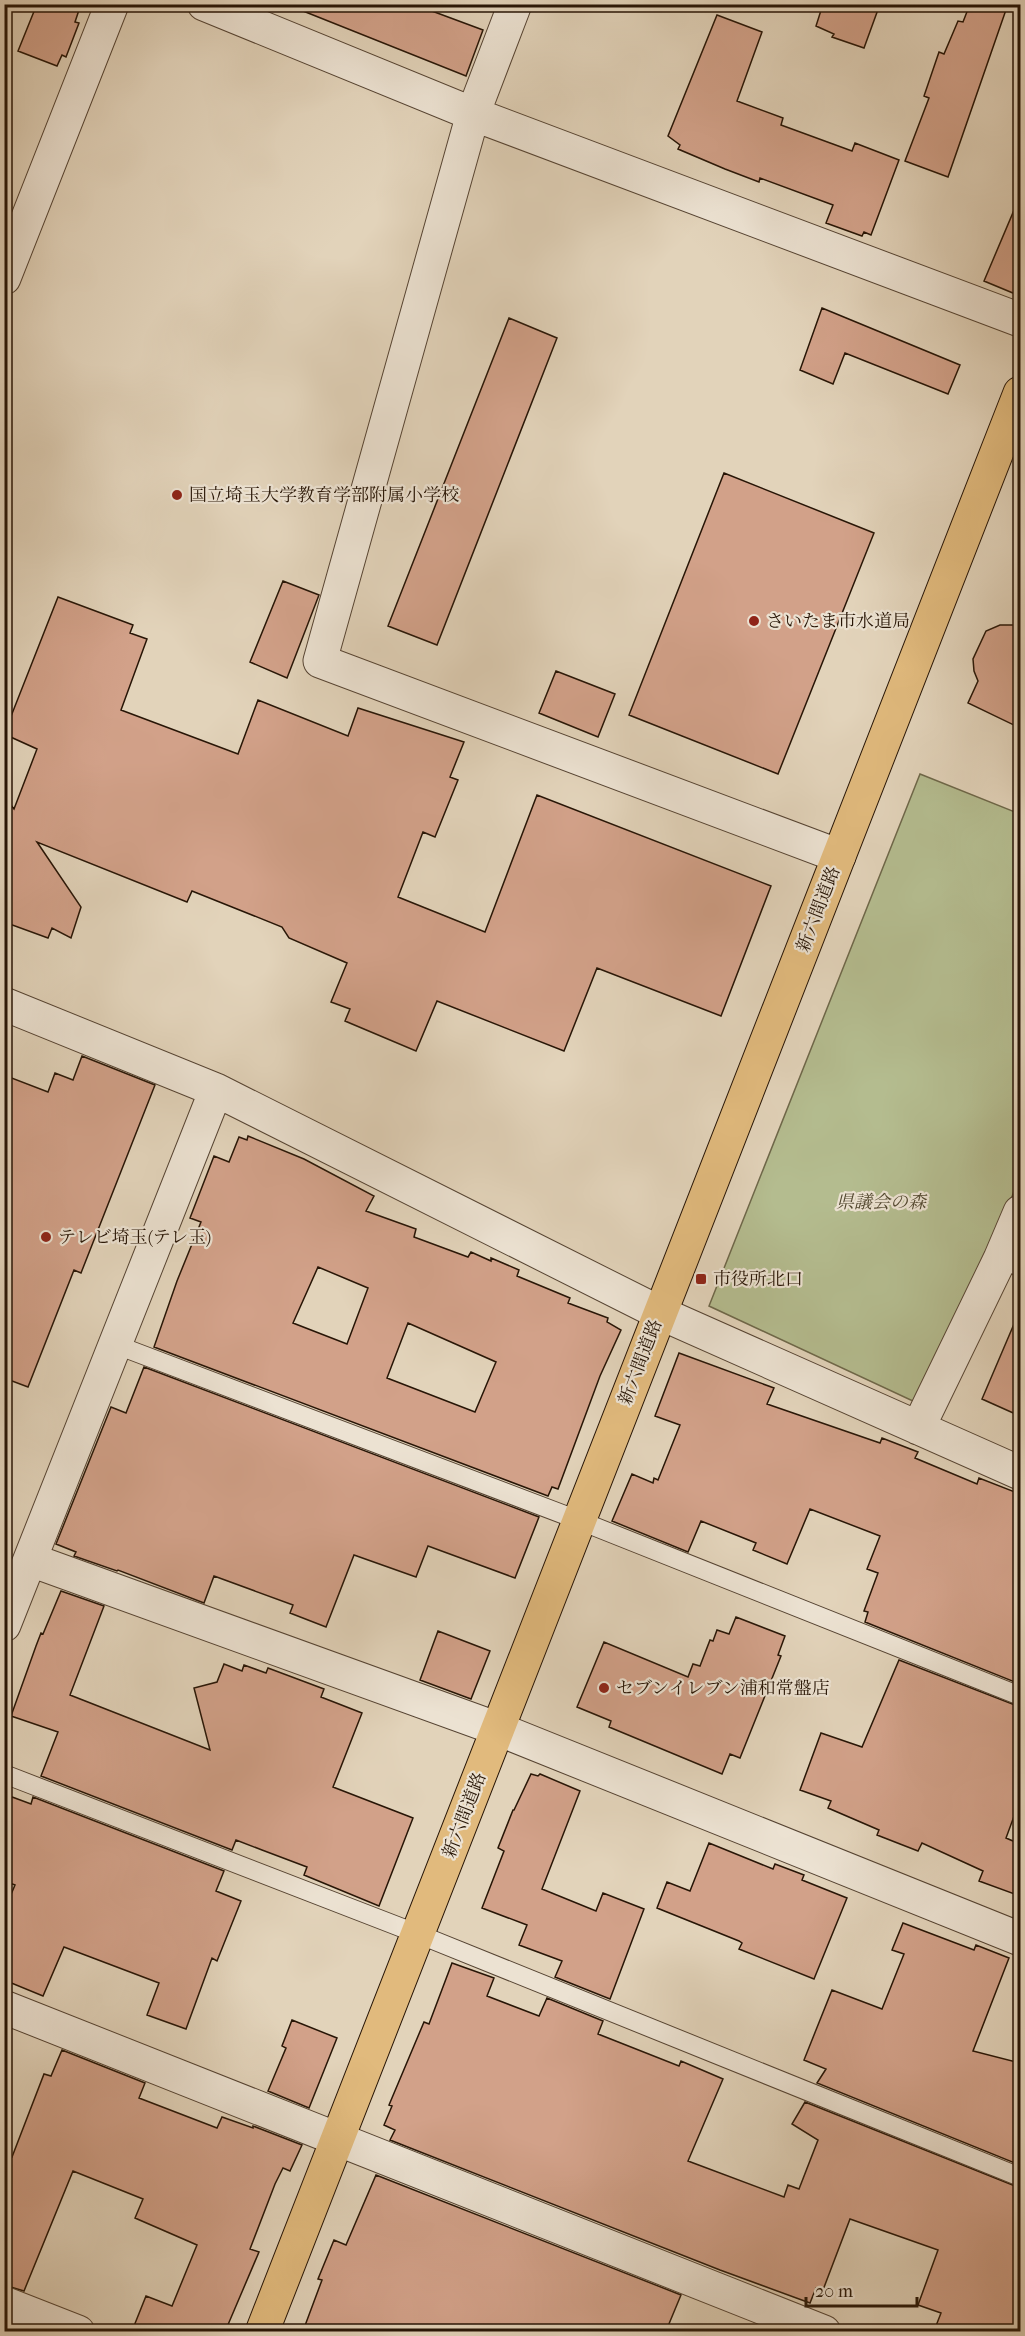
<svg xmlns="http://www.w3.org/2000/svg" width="1025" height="2336" font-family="'IM FELL French Canon','Noto Serif JP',serif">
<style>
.green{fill:#b4bc8f;stroke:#6e684a;stroke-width:1.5}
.building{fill:#d2a189;stroke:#271506;stroke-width:1.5;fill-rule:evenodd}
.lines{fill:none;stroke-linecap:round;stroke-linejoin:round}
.service-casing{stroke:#564433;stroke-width:20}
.minor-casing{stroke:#564433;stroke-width:35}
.tertiary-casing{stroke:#564433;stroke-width:35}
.primary-casing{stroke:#271506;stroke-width:35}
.service{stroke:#ece2d2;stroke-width:18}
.minor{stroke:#ece2d2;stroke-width:33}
.tertiary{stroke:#ece2d2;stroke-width:33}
.primary{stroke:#e1ba7d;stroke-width:33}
.poi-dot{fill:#8f2418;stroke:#ece2d2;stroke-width:2}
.labels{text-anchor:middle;stroke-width:4.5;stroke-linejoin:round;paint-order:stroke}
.poi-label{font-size:18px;fill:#271506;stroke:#ece2d2;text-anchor:start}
.street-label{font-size:18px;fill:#271506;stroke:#ece2d2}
.park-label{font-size:18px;font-style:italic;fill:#51472f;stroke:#ece2d2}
</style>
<rect width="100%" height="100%" fill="#e2d3ba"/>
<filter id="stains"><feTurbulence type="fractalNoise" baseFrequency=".00333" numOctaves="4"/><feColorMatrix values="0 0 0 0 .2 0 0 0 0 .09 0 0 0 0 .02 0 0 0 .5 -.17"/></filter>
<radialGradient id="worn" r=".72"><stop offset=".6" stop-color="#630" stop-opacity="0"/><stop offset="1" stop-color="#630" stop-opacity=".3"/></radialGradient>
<path class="green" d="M920 774 1020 814V1175L986 1267 915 1402 709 1306Z"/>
<path class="building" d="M37 4H81L75 22 79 23 66 57 62 55 57 66 18 51Z
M413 4 483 30 466 76 288 5Z
M823 4H880L864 48 832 37 834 34 816 26Z
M970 4H1008L948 177 905 161 929 98 924 96 939 52 944 54 958 21 963 22Z
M717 15 762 32 737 101 783 118 781 125 852 151 855 143 899 160 871 235 864 232 862 236 826 223 833 205 760 178 759 182 725 169 678 149 680 145 668 136Z
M1020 196V296L984 281Z
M822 308 960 365 948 394 845 353 833 384 800 370Z
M509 318 557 338 437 645 388 626Z
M724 473 874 533 778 774 629 715Z
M283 581 319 595 287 678 250 662Z
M58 597 133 625 130 633 147 639 121 710 238 754 258 700 348 736 358 708 464 742 450 777 458 780 435 837 423 832 398 897 485 932 537 795 771 886 721 1016 597 968 564 1051 437 1001 416 1051 345 1021 350 1009 331 1002 347 963 289 938 282 927 192 891 187 902 37 842 81 907 71 938 52 928 48 938 4 922V796L14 809 37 749 4 734Z
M1000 625H1020V728L968 703 978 681 974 671 973 659 986 631Z
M556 671 615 694 598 737 539 713Z
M82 1056 155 1085 81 1273 74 1270 28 1387 4 1378V1075L48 1092 55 1073 73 1080Z
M248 1136 304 1159 374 1196 366 1211 416 1229 414 1237 468 1257 471 1252 491 1261V1258L519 1270 517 1276 570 1298 568 1303 608 1318 607 1322 621 1330 600 1376 558 1489 552 1487 548 1496 154 1347 177 1281 201 1222 190 1218 214 1156 229 1162 239 1137 247 1140ZM318 1267 368 1288 347 1344 293 1323ZM408 1323 496 1362 475 1412 387 1378Z
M1020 1310V1416L982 1399Z
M679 1353 774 1388 767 1404 880 1443 882 1438 918 1452 915 1458 977 1484 979 1478 1020 1494V1684L865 1622 868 1612 864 1611 878 1573 867 1569 880 1536 810 1509 787 1564 753 1550 756 1543 701 1521 688 1552 612 1521 632 1474 653 1483 654 1478 658 1480 680 1425 655 1416Z
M144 1367 539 1517 515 1578 428 1546 416 1577 354 1555 326 1627 290 1613 293 1605 214 1576 204 1603 118 1570 117 1571 74 1556 76 1552 56 1544 111 1407 126 1413Z
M61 1591 104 1606 70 1695 210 1750 194 1688 217 1682 224 1664 242 1671 244 1665 266 1673 268 1668 324 1689 321 1697 362 1713 333 1787 413 1818 379 1906 304 1875 307 1867 262 1850 236 1840 232 1850 41 1776 58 1732 11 1716 36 1646 41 1633 43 1634Z
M736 1617 785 1636 778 1655 781 1656 740 1758 730 1754 722 1774 609 1727 611 1721 577 1707 604 1642 688 1677 693 1664 700 1666 710 1640 713 1641 717 1630 729 1634Z
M438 1631 490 1651 471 1699 420 1680Z
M899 1660 1020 1707V1800L1006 1838 1020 1844V1896L979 1881 983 1871 922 1843 918 1851 877 1835 879 1830 828 1808 831 1801 800 1790 821 1733 862 1747Z
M531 1774 538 1776 540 1774 580 1791 542 1889 596 1911 603 1893 644 1909 610 1999 555 1977 562 1961 519 1945 527 1925 482 1908 504 1851 498 1848 513 1810H514Z
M4 1794 31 1804 33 1797 224 1871 216 1891 241 1901 217 1961 212 1958 186 2029 147 2015 159 1983 64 1947 43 1996 4 1980V1911L15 1885 4 1881Z
M709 1843 773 1869 775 1864 804 1875 802 1880 847 1898 814 1979 739 1949 742 1943 739 1941 657 1908 667 1882 690 1891Z
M903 1923 974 1950 976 1945 1009 1958 973 2051 1020 2063V2165L817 2083 826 2069 804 2060 832 1990 882 2009 904 1954 892 1950Z
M452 1963 494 1978 487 1996 539 2016 547 1998 603 2021 598 2034 679 2066 681 2061 723 2079 688 2161 784 2197 788 2185 799 2189 818 2140 792 2124 805 2102 1020 2188V2331H934L941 2313 918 2305 938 2250 850 2219 823 2290 816 2288 810 2303 720 2270 390 2140 395 2130 384 2125 392 2106 389 2105 424 2022 429 2024Z
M292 2020 337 2038 309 2108 268 2091 286 2048 282 2046Z
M62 2050 145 2083 139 2098 217 2128 222 2117 253 2128V2126L302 2145 290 2171 283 2168 275 2184 250 2249 259 2252 227 2327 232 2329V2331H132L146 2296 172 2306 197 2245 135 2218 143 2199 73 2171 24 2291 4 2285V2154L12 2157 44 2074 51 2076Z
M376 2175 681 2295 666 2331H303L322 2280 318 2279 334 2240 346 2245Z"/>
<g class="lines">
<defs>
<path id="service" d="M1000 1259 1020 1267
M114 1344 578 1520 1020 1696
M4 1774 418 1934 1020 2177"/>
<path id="minor" d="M204 4 473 114 1020 320
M515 4 473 114 320 661 839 856
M4 278 112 4
M4 1004 216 1090 660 1313 1020 1473
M918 1428 1000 1259 1020 1212
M31 1560 498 1729
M4 1625 216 1090
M4 2007 824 2332
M4 2303 78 2332"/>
<path id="tertiary" d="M498 1729 1020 1939"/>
<path id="primary" d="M262 2332 1020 393"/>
</defs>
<use href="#service" class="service-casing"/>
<use href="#minor" class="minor-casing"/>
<use href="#tertiary" class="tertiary-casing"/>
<use href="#primary" class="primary-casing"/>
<use href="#service" class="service"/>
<use href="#minor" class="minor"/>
<use href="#tertiary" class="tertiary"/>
<use href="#primary" class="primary"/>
</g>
<g class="poi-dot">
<circle cx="177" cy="495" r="6"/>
<circle cx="754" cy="621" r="6"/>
<circle cx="46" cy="1237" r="6"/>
<rect x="695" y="1273" width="12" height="12" rx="3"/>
<circle cx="604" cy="1688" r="6"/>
</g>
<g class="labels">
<g class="poi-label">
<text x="189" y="501">国立埼玉大学教育学部附属小学校</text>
<text x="766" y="627">さいたま市水道局</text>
<text x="58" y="1243">テレビ埼玉(テレ玉)</text>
<text x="713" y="1285">市役所北口</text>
<text x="616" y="1694">セブンイレブン浦和常盤店</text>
</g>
<g class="street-label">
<text transform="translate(818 909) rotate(-69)" y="6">新六間道路</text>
<text transform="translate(640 1362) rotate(-69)" y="6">新六間道路</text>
<text transform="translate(464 1815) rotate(-69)" y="6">新六間道路</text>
</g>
<g class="park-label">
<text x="881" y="1208">県議会の森</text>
</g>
</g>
<rect width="1025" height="2336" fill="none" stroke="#e2d3ba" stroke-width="24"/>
<rect x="6" y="6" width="1013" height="2324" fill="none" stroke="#271506" stroke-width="3"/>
<rect x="12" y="12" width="1001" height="2312" fill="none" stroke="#271506" stroke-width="1.5"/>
<path d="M806 2297v9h111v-9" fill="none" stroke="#271506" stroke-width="3"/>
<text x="815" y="2297" font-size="18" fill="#271506" stroke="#ece2d2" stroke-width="4.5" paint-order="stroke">20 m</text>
<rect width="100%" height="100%" filter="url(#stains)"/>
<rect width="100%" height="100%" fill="url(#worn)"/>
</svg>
